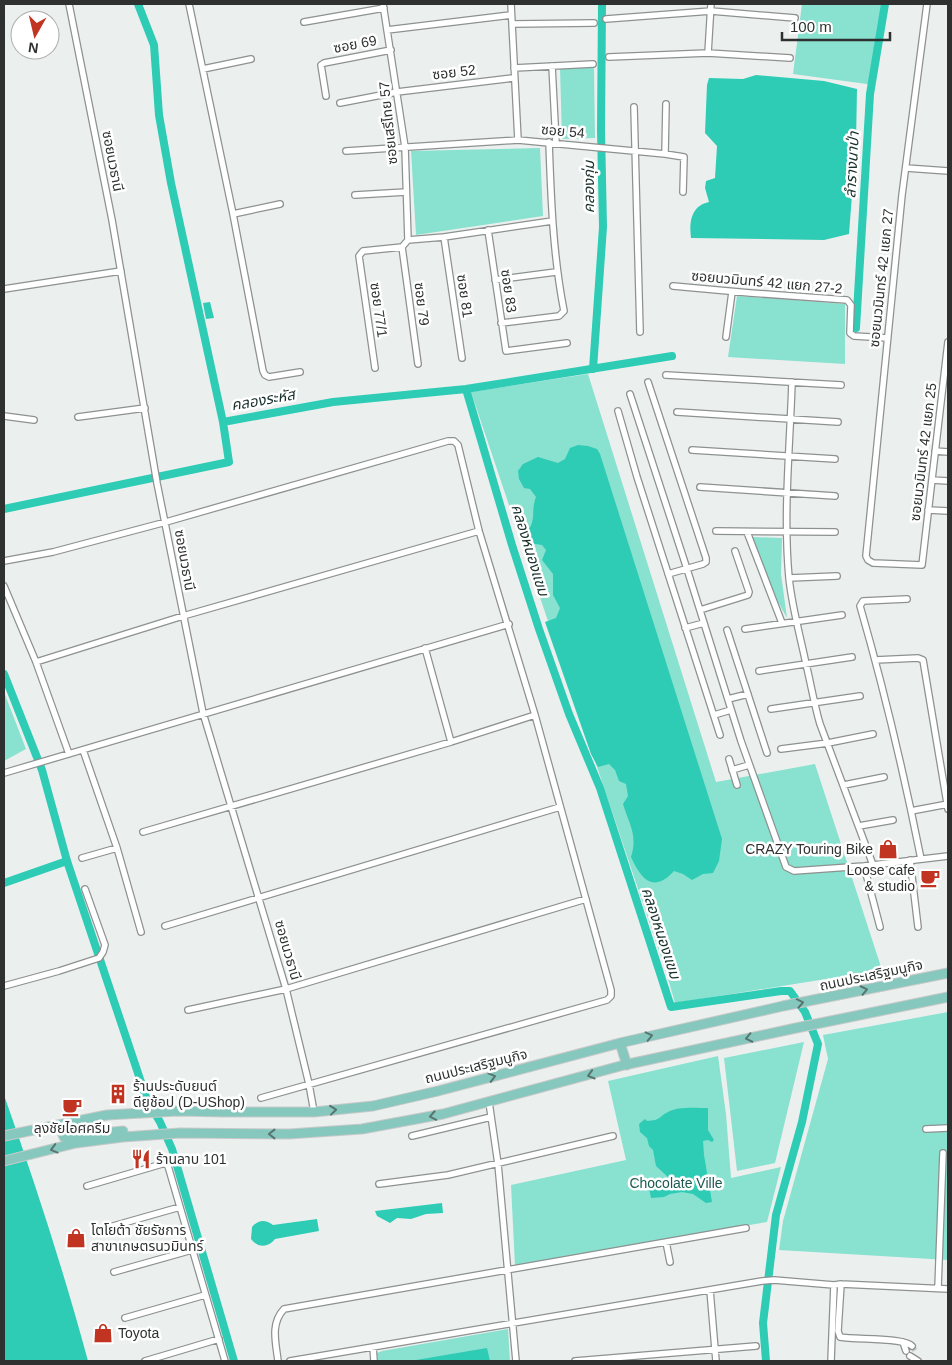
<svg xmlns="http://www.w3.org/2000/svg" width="952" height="1365" font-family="Arial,'Noto Sans Thai',sans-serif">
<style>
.green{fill:#89e1d0}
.water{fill:#2ecbb5}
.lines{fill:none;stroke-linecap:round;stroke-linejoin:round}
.canal{stroke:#2ecbb5;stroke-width:8}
.minor-tunnel{stroke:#c5cac9;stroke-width:5.5;stroke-dasharray:5.5 3;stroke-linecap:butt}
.minor-casing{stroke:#8d9190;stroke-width:8}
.primary-casing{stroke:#c9c9c9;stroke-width:11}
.minor{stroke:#fff;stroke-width:5.5}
.primary{stroke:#87c8be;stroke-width:9}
.oneway{stroke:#577570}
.labels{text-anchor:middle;stroke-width:5;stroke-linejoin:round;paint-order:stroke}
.street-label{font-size:14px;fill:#2f3130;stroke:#fff}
.poi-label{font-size:14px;fill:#2f3130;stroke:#fff;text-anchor:start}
.park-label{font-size:14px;fill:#1c594f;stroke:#fff}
.water-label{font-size:15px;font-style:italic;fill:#18302c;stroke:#fff}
</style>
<rect width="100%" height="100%" fill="#ebf0ef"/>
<path class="green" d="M802 4H883L874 85 793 74Z
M560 68H594L595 138 562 139Z
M540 148 543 216 416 235 411 151Z
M737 296 845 304V364L728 357Z
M588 374 716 782 815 764 882 970 675 1003 667 975 471 392Z
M751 537 782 538 781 574 787 618 778 602Z
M4 692 26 749 4 761Z
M948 1012V1260L779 1250 783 1221 828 1059 823 1035Z
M804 1042 775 1163 737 1171 724 1058Z
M718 1056 726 1114 731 1178 781 1167 767 1222 515 1266 511 1185 626 1160 608 1081Z
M508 1329 510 1361H378L377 1353 382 1351Z"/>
<path class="water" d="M756 75 824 81 857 89 856 143 849 234 824 240 691 238C689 222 691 206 709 202L705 188 706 181 715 178 717 146 705 133 707 85 709 78 743 79Z
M210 302 214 318 206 319 203 303Z
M578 445 588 446 597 449 600 454 722 839 719 861 713 873 703 874 692 880 683 874 674 871C653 894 641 879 631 857 638 835 629 824 623 804L628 796 626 784 619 781 615 770 609 764 598 767 591 754 545 622 556 618 560 608 553 595V574L542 560 546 550 542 545 529 543 525 534C538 520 530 512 536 497L530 489 524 488 519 479 518 471 523 464 538 457 558 463 565 459 570 448Z
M4 1095C35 1183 64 1272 88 1361H4Z
M708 1108V1130L714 1140 712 1142 708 1140 703 1141 704 1155 712 1202 706 1203 693 1194 682 1192 670 1194 664 1197 651 1198 649 1188 665 1182 669 1178 656 1166 653 1150 649 1146 647 1138 640 1132 639 1124 645 1119 647 1121C662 1120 658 1117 668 1112 678 1106 697 1108 708 1108Z
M442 1203 443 1213 426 1214 411 1219 397 1218 390 1223 377 1216 375 1211Z
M317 1219 319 1231 275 1239C268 1248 258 1248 251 1239L252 1227C258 1220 265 1219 273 1225Z
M487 1348 490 1361H410Z"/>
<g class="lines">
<path class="canal" d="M138 4 154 45 159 115 171 183 223 422 333 402 466 389 672 356
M856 328 870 94 885 4
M593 369 603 227 601 130 602 4
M466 389 512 545 539 629 569 714 600 788 671 1007 781 991H790L805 1012 818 1044 802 1122 776 1215 763 1323 766 1361
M4 509 229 462 223 422
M4 674 42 770 67 861 147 1100 160 1122 172 1149 234 1361
M4 883 67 861"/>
<path class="minor-tunnel" d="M912 1346 916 1352"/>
<defs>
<path id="minor" d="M69 4 112 220 157 483 203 713 286 989 309 1084 314 1112
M189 4 233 214 263 371 265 375 269 377 300 372
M383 4 405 147 408 240
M511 4 518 140
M927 4 902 195 866 556 868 560 873 563 922 565 948 342
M606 19 711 11 795 18
M304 22 384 8
M513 24 594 23
M387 30 511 15
M708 53 790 58
M609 57 708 53 711 4
M552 66 556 143
M514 68 593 64
M203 69 251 59
M326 96 321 65 324 63 391 50
M340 103 397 92 513 78
M634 107 640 332
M346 151 518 140 665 154 684 157 683 192
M665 154 666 104
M906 168 948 171
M355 195 406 192
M233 214 280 204
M488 230 506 351 567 343
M444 237 462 358
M408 240 444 237 552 221
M402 247 418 364
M495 280 556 272
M673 286 750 293 847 300 851 305 850 333 854 336 887 338
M4 289 121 271
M501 323 559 316 564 311C553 255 551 199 549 142
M726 337 732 292
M375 368 359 256 363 251 402 247 408 240
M666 375 841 385
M648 382 706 558V562L703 564 668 574
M792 382C790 447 783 513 789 578 792 607 800 635 806 664 811 684 814 704 820 724L873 865
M630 394 687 569 741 741 786 867 794 871 864 866 948 856
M618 411 637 477 720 735
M677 412 838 422
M4 416 34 420
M78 417 145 408
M692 450 835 459
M935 451 948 452
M932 480 948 481
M700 487 835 496
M928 510 948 511
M716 531 835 532
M747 532 782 623
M4 561 53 552 166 522 448 441H454L458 445 479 531 535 715 611 990V996L607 1000 261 1098
M789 578 837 576
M4 586 36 662 69 754
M907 599 863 601 860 606C884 689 904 774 921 859
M700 610 748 595 749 592 735 551
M685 628 704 623
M745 629 842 615
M727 630 767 753
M425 648 451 742
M875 660 918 658 923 660 948 809
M36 662 183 616 479 531
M759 671 852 657
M728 699 748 694
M771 709 860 696
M714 715 731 710
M781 749 828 743 873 734
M83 750 117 848 141 932
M729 759 737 785
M732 770 749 765
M4 773 509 624
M844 785 884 777
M911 811 948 804
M859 826 893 820
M143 832 451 742 535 715
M82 858 117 848
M910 860 918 927
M864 866 880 927
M165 926 560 807
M4 986 59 971 99 958 103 952 105 945 85 889
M188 1010 286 989 586 899
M489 1102 498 1164 516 1361
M926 1129 948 1128
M412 1136 491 1117
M379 1184 448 1175 613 1136
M87 1186 162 1164H165L168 1166 225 1361
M99 1230 180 1207
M666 1242 670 1262
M114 1272 192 1250
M841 1284 838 1331 840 1337C855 1340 904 1337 912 1346
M938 1288 943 1153
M710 1290 716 1361
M125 1318 205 1295
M903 1342 906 1351
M373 1347 374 1361
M910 1356 918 1361
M145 1361 219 1339
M278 1361C276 1343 270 1324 284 1309L746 1228
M290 1361 762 1281 774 1280 834 1285 841 1284 948 1289
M575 1361 756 1346
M831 1361 834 1285"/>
<path id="primary" d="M620 1043 627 1065
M69 1122 64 1126 61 1130 64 1137 123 1131
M4 1136 107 1115 178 1111 223 1112H314L373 1106 438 1091 620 1043 783 1006 948 973
M4 1161 76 1143 123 1137 180 1133 289 1134 362 1129 443 1114 624 1065 796 1028 948 997"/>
</defs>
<use href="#minor" class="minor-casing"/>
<use href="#primary" class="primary-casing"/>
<use href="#minor" class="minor"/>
<use href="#primary" class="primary"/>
</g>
<defs><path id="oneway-chevron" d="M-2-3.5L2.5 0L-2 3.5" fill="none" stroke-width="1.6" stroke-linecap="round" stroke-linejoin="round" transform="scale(1.25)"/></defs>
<g class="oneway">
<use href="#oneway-chevron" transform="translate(864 990) rotate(-12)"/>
<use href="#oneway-chevron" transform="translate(800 1003) rotate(-11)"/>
<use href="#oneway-chevron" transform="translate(649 1036) rotate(-13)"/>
<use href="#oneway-chevron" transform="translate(749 1038) rotate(168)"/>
<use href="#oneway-chevron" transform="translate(591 1075) rotate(164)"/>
<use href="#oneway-chevron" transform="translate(492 1077) rotate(-15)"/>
<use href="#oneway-chevron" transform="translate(333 1110) rotate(-6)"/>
<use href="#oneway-chevron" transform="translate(433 1116) rotate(169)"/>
<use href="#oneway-chevron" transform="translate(272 1134) rotate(-180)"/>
<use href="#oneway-chevron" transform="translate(54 1149) rotate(165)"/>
</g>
<defs>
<symbol id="shop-bare" viewBox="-9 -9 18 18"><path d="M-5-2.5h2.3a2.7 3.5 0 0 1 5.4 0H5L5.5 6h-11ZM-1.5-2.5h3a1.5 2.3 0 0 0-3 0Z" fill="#c03421" stroke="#fff" stroke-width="2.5" paint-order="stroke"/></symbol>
<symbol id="cafe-bare" viewBox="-9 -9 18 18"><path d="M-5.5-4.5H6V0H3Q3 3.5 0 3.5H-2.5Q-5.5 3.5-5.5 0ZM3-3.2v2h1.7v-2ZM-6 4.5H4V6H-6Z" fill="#c03421" stroke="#fff" stroke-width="2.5" paint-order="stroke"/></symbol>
<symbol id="building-bare" viewBox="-9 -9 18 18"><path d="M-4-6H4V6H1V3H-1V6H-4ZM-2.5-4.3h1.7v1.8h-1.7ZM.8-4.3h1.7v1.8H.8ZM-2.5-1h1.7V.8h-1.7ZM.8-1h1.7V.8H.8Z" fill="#c03421" stroke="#fff" stroke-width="2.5" paint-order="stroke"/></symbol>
<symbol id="restaurant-bare" viewBox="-9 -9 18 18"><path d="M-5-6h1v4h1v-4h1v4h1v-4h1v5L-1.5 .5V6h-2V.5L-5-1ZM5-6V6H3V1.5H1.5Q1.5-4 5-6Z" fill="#c03421" stroke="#fff" stroke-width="2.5" paint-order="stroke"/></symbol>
</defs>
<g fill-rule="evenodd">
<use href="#shop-bare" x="874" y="835" width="28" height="28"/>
<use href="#cafe-bare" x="916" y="864" width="28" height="28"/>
<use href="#building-bare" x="104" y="1080" width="28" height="28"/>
<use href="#cafe-bare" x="58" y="1093" width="28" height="28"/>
<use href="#restaurant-bare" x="127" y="1145" width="28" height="28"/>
<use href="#shop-bare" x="62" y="1224" width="28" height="28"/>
<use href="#shop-bare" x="89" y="1319" width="28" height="28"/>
</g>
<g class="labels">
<g class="street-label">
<text transform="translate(355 44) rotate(-11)" y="5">ซอย 69</text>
<text transform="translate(454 72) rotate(-7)" y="5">ซอย 52</text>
<text transform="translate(388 123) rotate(-96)" y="5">ซอยเสรีไทย 57</text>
<text transform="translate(563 131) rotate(5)" y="5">ซอย 54</text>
<text transform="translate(113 161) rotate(79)" y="5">ซอยนวธานี</text>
<text transform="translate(881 278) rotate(-84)" y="5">ซอยนวมินทร์ 42 แยก 27</text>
<text transform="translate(767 282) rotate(5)" y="5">ซอยนวมินทร์ 42 แยก 27-2</text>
<text transform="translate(509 291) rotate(82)" y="5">ซอย 83</text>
<text transform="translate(465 296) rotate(82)" y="5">ซอย 81</text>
<text transform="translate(422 304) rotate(83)" y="5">ซอย 79</text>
<text transform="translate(379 310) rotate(82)" y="5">ซอย 77/1</text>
<text transform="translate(923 452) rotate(-83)" y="5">ซอยนวมินทร์ 42 แยก 25</text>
<text transform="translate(185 560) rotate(80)" y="5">ซอยนวธานี</text>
<text transform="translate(288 950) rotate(74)" y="5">ซอยนวธานี</text>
<text transform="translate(871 975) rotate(-12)" y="5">ถนนประเสริฐมนูกิจ</text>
<text transform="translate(476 1066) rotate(-14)" y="5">ถนนประเสริฐมนูกิจ</text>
</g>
<g class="poi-label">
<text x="873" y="854" text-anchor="end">CRAZY Touring Bike</text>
<text x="915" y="875" text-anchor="end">Loose cafe<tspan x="915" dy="16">&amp; studio</tspan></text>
<text x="133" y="1091">ร้านประดับยนต์<tspan x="133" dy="16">ดียูช้อป (D-UShop)</tspan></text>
<text x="72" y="1133" text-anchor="middle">ลุงชัยไอศครีม</text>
<text x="156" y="1164">ร้านลาบ 101</text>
<text x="91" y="1235">โตโยต้า ชัยรัชการ<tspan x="91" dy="16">สาขาเกษตรนวมินทร์</tspan></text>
<text x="118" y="1338">Toyota</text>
</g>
<g class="park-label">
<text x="676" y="1188">Chocolate Ville</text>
</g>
<g class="water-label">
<text transform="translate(852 165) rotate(-87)" y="5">ลำรางนาป่า</text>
<text transform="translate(589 187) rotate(-90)" y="5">คลองกุ่ม</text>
<text transform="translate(263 400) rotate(-10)" y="5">คลองระหัส</text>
<text transform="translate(530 550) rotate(73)" y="5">คลองหนองแขม</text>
<text transform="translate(661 933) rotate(72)" y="5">คลองหนองแขม</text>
</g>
</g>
<rect width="952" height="1365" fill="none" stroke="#2f3130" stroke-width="10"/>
<g transform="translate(35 35) rotate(188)"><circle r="24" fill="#ffffff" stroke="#acadac"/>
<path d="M0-4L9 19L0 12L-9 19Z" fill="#c03421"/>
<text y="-8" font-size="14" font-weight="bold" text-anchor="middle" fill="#2f3130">N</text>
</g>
<path d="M782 32v8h108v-8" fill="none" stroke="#2f3130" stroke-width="2.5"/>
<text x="790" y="32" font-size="15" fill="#2f3130" stroke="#ffffff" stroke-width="4" paint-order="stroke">100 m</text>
</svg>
